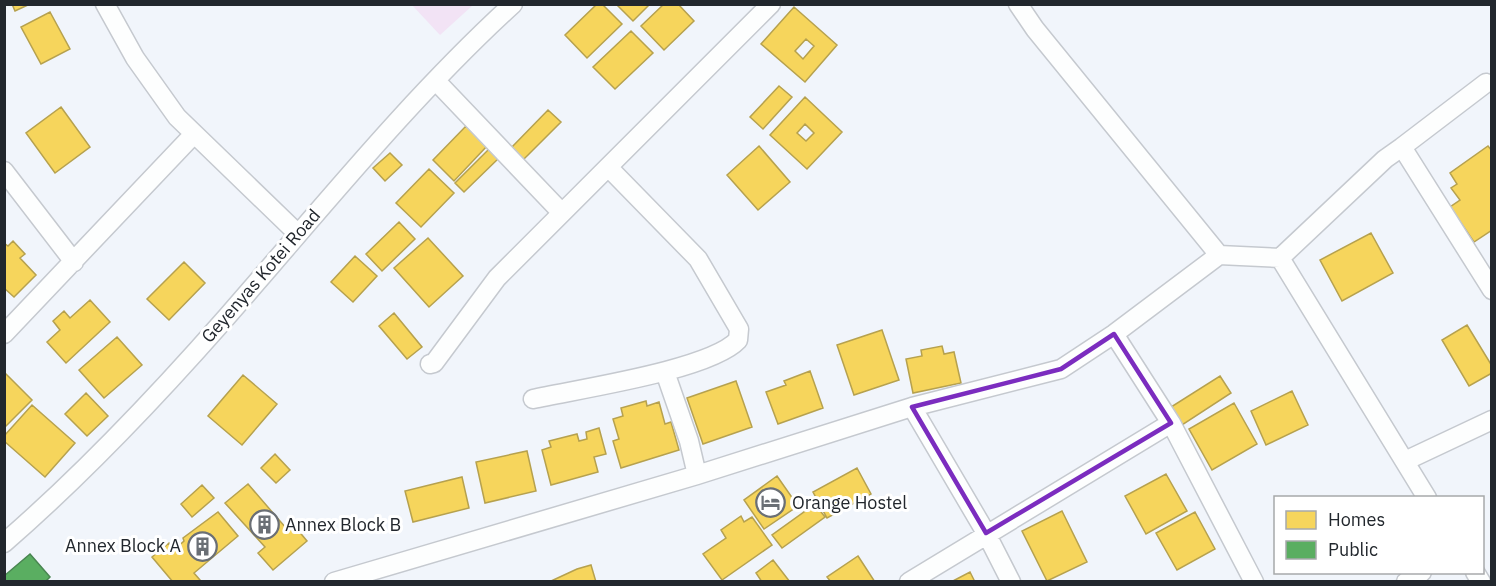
<svg xmlns="http://www.w3.org/2000/svg" width="1496" height="586" font-family="'IBM Plex Sans',sans-serif">
<style>
.green{fill:#f2e3f5}
.homes{fill:#f6d55c;stroke:#b6a14e;stroke-width:1.5;fill-rule:evenodd}
.public{fill:#5aae61;stroke:#498651;stroke-width:1.5}
.lines{fill:none;stroke-linecap:round;stroke-linejoin:round}
.minor-casing{stroke:#c5c9cf;stroke-width:21}
.minor{stroke:#fdfefe;stroke-width:18}
.marked{fill:none;stroke:#7b2cbf;stroke-width:4.5;stroke-linejoin:round}
.labels{text-anchor:middle;stroke-width:6;stroke-linejoin:round;paint-order:stroke}
.street-label{font-size:18px;fill:#22272d;stroke:#fff}
.poi-label{font-size:18px;fill:#22272d;stroke:#fff;text-anchor:start}
</style>
<rect width="100%" height="100%" fill="#f1f5fb"/>
<path class="green" d="M412 5H473L440 35Z"/>
<path class="homes" d="M12 4H30L15 11Z
M597 4H602L622 24 587 58 565 35Z
M616 4H650L633 21Z
M664 4H678L694 21 664 50 641 26Z
M794 7 837 45 805 82 761 44ZM806 39 814 46 803 59 795 51Z
M50 12 70 49 41 64 21 27Z
M631 31 653 53 615 89 593 67Z
M779 86 792 97 763 129 750 117Z
M805 97 842 132 807 169 770 135ZM805 124 814 133 806 141 797 133Z
M61 107 90 147 55 173 26 133Z
M548 110 561 122 523 160 511 148Z
M466 126 487 146 454 181 433 160Z
M492 146 501 156 464 192 455 183Z
M759 146 790 182 758 210 727 175Z
M1488 146 1492 151V230L1474 242 1450 207 1460 200 1451 188 1457 184 1450 173Z
M390 153 402 165 385 181 373 168Z
M429 169 454 193 421 227 396 203Z
M399 222 415 239 382 271 366 254Z
M1371 233 1393 273 1342 301 1320 260Z
M428 238 463 276 429 307 394 268Z
M13 241 25 254 20 258 36 275 14 297 4 288V243L8 246Z
M355 256 377 276 353 302 331 282Z
M184 262 205 283 169 320 147 299Z
M90 300 110 322 66 363 47 342 60 330 53 321 64 311 70 318Z
M394 313 422 347 407 359 379 326Z
M1467 325 1492 366V373L1469 386 1442 340Z
M882 330 899 380 854 395 837 345Z
M117 337 142 365 104 398 79 370Z
M942 346 944 354 954 352 961 383 913 393 906 359 922 356 921 350Z
M810 371 823 408 778 424 766 392 786 385 784 381Z
M4 372 32 400 4 428Z
M243 375 277 404 242 445 208 416Z
M1220 376 1231 393 1182 425 1171 407Z
M736 381 752 427 703 444 687 398Z
M1292 391 1308 425 1266 445 1251 411Z
M86 393 108 416 87 436 65 414Z
M646 401 647 406 659 402 665 424 671 422 679 450 621 468 613 441 619 439 613 419 623 416 621 408Z
M1234 403 1257 444 1212 470 1189 429Z
M32 405 75 443 45 477 4 441V436Z
M599 428 606 454 594 457 598 472 551 485 542 450 551 447 549 441 577 434 579 441 587 439 586 432Z
M527 451 536 491 485 503 476 462Z
M275 454 290 470 276 483 261 468Z
M857 468 871 494 827 518 813 492Z
M1166 474 1187 511 1146 534 1125 496Z
M777 476 798 506 764 529 744 500Z
M462 477 469 508 413 522 405 491Z
M248 484 286 528 292 523 307 541 273 570 258 553 265 547 225 503Z
M202 485 214 498 192 517 181 504Z
M815 504 825 517 782 548 772 535Z
M1062 511 1087 562 1047 581 1022 531Z
M218 512 238 536 194 573 200 580 198 582H173L152 557 169 543 174 550 184 541 183 538Z
M1195 512 1215 549 1177 570 1156 533Z
M741 516 744 522 752 517 772 545 722 580 703 554 726 538 721 530Z
M858 556 875 582H831L827 577Z
M773 560 790 582H762L756 573Z
M591 565 596 582H549L577 569Z
M970 572 975 582H951Z"/>
<path class="public" d="M30 554 50 577 45 582H4V576Z"/>
<g class="lines">
<defs>
<path id="minor" d="M105 4 135 58 177 117 297 233
M1018 4 1035 29 1219 255
M436 81 562 213
M1402 147 1486 83
M4 171 74 262
M1280 258 1427 498
M4 334 194 134
M1114 334 1171 423 1254 582
M430 364 434 363 497 278 771 4
M665 372 689 441 697 475
M533 399C578 389 710 370 738 340L739 329 698 259 609 168
M912 407 986 533 1011 582
M1405 461 1492 420
M4 543C95 464 179 373 257 282 339 187 420 89 513 4
M1475 572 1481 582
M334 582 697 475 912 407 1061 369 1114 334 1219 255 1280 258 1385 159 1402 147 1492 290
M909 582 1171 423
M1406 582 1422 572"/>
</defs>
<use href="#minor" class="minor-casing"/>
<use href="#minor" class="minor"/>
</g>
<path class="marked" d="M1114 334 1171 423 986 533 912 407 1061 369Z"/>
<defs>
<symbol id="hotel-ring" viewBox="-11 -11 22 22"><circle r="9.5" fill="#fff" stroke="#6a6f75" stroke-width="1.5"/><path d="M-6-4.5h1.5V1H6V5H4.5V3h-9V5H-6ZM-4 0a1.8 1.8 0 1 1 3.6 0ZM.5 0V-2.5h3Q6-2.5 6 0Z" fill="#6a6f75"/></symbol>
<symbol id="building-ring" viewBox="-11 -11 22 22"><circle r="9.5" fill="#fff" stroke="#6a6f75" stroke-width="1.5"/><path d="M-4-6H4V6H1V3H-1V6H-4ZM-2.5-4.3h1.7v1.8h-1.7ZM.8-4.3h1.7v1.8H.8ZM-2.5-1h1.7V.8h-1.7ZM.8-1h1.7V.8H.8Z" fill="#6a6f75"/></symbol>
</defs>
<g fill-rule="evenodd">
<use href="#hotel-ring" x="754" y="486" width="33" height="33"/>
<use href="#building-ring" x="248" y="508" width="33" height="33"/>
<use href="#building-ring" x="186" y="530" width="33" height="33"/>
</g>
<g class="labels">
<g class="street-label">
<text transform="translate(261 276) rotate(-49)" y="6">Geyenyas Kotei Road</text>
</g>
<g class="poi-label">
<text x="792" y="509">Orange Hostel</text>
<text x="285" y="531">Annex Block B</text>
<text x="181" y="552" text-anchor="end">Annex Block A</text>
</g>
</g>
<rect width="1496" height="586" fill="none" stroke="#22272d" stroke-width="12"/>
<rect x="1274" y="496" width="210" height="78" fill="#ffffff" stroke="#a7a9ab" stroke-width="1.5"/>
<rect x="1286" y="511" width="30" height="18" fill="#f6d55c" stroke="#a7a9ab" stroke-width="1.5"/>
<text x="1328" y="526" font-size="18" fill="#22272d">Homes</text>
<rect x="1286" y="541" width="30" height="18" fill="#5aae61" stroke="#a7a9ab" stroke-width="1.5"/>
<text x="1328" y="556" font-size="18" fill="#22272d">Public</text>
</svg>
